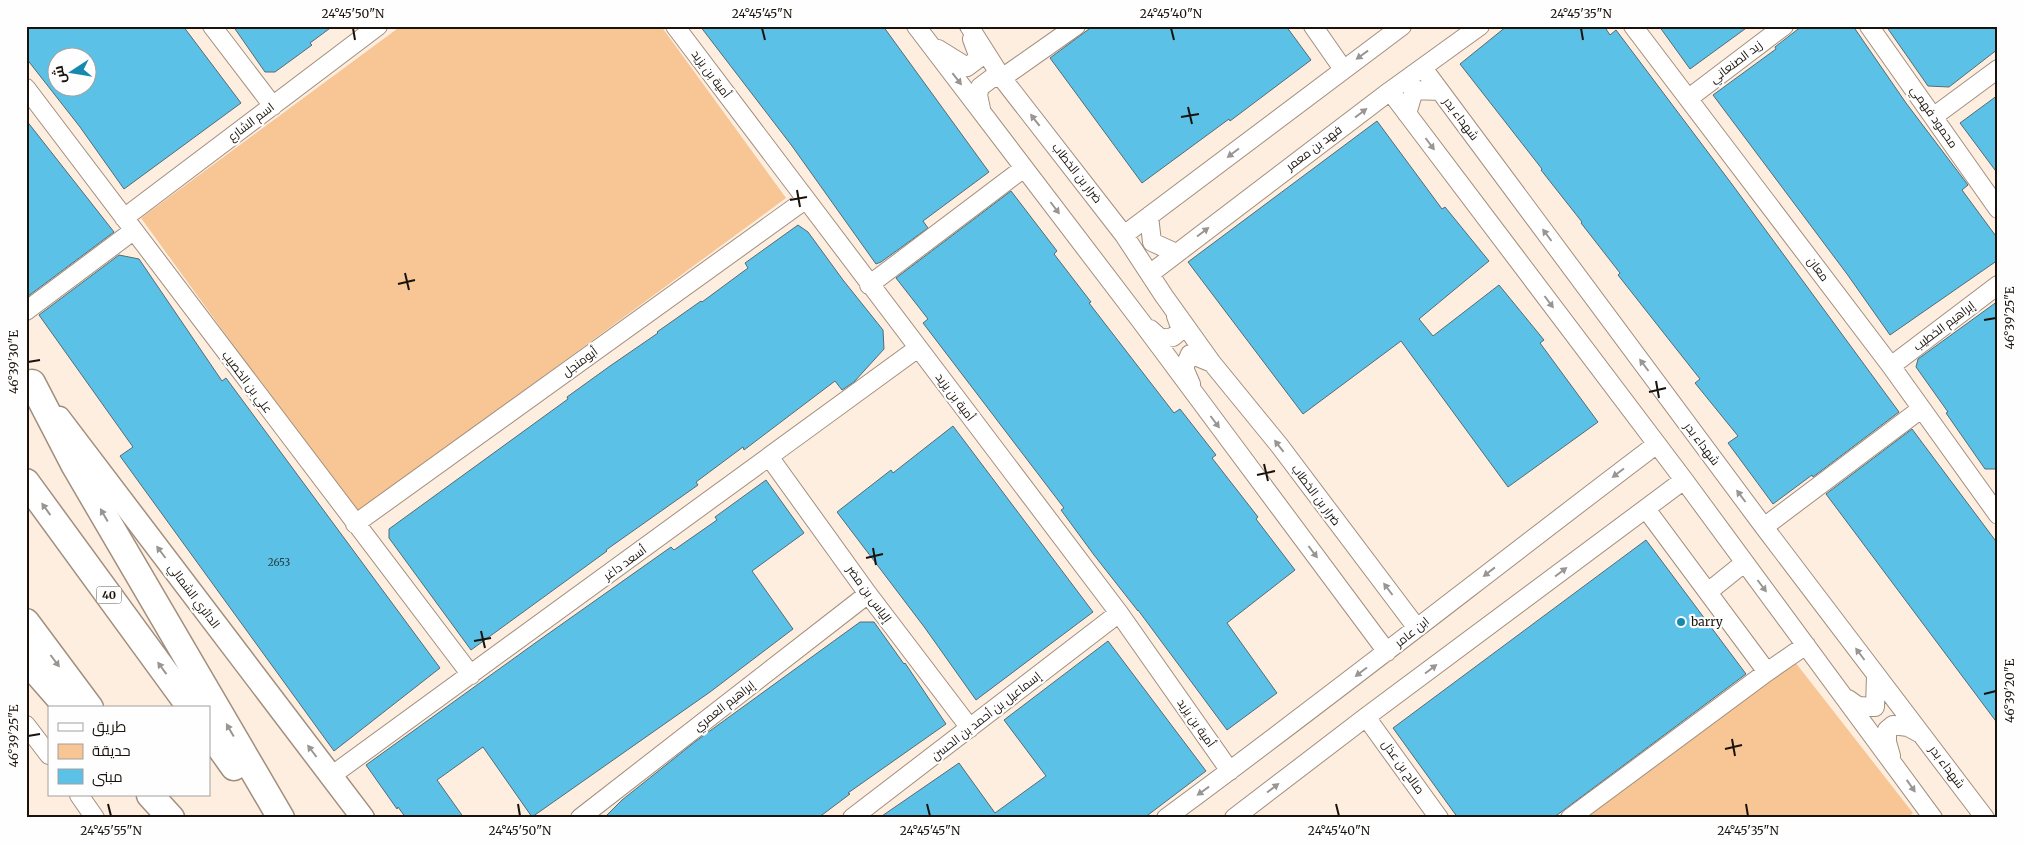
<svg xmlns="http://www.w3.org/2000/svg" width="2024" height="844" font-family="Merriweather,Cairo,serif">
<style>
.green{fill:#f8c595}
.building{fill:#5bc1e7;stroke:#546c76;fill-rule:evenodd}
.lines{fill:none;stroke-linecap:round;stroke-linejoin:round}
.minor-casing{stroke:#a18f7e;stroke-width:20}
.major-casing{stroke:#a18f7e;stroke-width:25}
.highway-casing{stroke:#a18f7e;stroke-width:29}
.minor{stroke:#fff;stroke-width:18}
.major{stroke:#fff;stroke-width:22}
.highway{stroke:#fff;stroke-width:26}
.oneway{fill:#989592}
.ticks{fill:none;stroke:#1a130d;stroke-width:2}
.poi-dot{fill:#158aae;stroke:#fefefe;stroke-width:2}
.labels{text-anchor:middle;stroke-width:4.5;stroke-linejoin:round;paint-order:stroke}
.number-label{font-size:10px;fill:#2a3e44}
.shield{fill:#fefefe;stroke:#5e5a55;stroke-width:1}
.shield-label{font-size:11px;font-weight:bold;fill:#1a130d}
.street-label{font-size:12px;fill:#1a130d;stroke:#fefefe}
.poi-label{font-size:12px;fill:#1a130d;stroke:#fefefe;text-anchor:start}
.neatline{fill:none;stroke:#1a130d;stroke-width:2}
.ticks-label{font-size:12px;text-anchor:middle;fill:#1a130d}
</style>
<rect width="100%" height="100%" fill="#feeedf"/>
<path class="green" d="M401 26H661L786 198 356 514 141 218Z
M1795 662 1913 813 1907 818H1575Z"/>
<path class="building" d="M26 26H183L241 103 124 189 80 127 26 58ZM58 58H88V88H58Z
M233 26H333L310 43 312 45 275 72H265Z
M700 26H883L989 172 923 221 928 228 881 262 876 264 792 146Z
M1093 26H1286L1311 60 1230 121 1229 119 1142 183 1050 58Z
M1507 26H1604L1610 35 1616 30 1734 187 1899 412 1813 477 1812 475 1773 504 1728 443 1738 436 1695 383 1700 379 1618 275 1620 273 1581 223 1582 222 1541 170 1542 169 1460 64Z
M1659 26H1749L1690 69Z
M1802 26H1853L1906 103 1968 185 1962 190 1998 239V260L1890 335 1847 274 1713 95 1776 49 1775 47Z
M1886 26H1998V49L1949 87 1928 86Z
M1998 95V174L1960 123Z
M26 120 114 232 27 297 26 296Z
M1377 121 1442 209 1445 207 1489 261 1419 319 1433 336 1499 285 1544 340 1540 343 1598 422 1508 487 1401 341 1303 414 1188 262Z
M1011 191 1057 251 1054 254 1091 302 1089 303 1174 413 1180 409 1216 455 1212 458 1258 517 1256 519 1295 570 1227 623 1277 693 1227 730 1138 610V611L1094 555 1061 510 1064 508 923 323 928 319 896 278Z
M798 225 808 232 843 280 883 330 884 349 854 382 842 390 835 381 744 450 743 447 696 482 698 485 606 550 607 551 471 650 389 538V529L568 399 567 397 610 366 658 333 657 332 701 301 702 302 748 268 745 263Z
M119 255 139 259 222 381 226 378 440 668 334 751 120 456 133 447 39 315Z
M1998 301V469H1985L1946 413 1948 412 1916 367 1918 359Z
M953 426 1093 612 976 700 925 628 837 512 891 470 893 473Z
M1912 429 1998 544V724L1826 494Z
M766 480 804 533 752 571 793 629 710 692 532 817 483 747 437 780 464 818H406L398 807 397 809 366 765 538 641 671 547 674 550 717 520 715 517Z
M1646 540 1746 674 1553 818H1458L1393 728Z
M860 622H874L904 664 905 663 946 724 848 793 850 794 818 818H604L622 800 696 741Z
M1108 641 1206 771 1144 818H879L959 763 995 813 1046 776 1004 720Z"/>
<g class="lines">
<defs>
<path id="minor" d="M212 26 273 106
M675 26 1119 613 1230 771
M916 26 1140 320 1387 652
M969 26 1002 78 1124 235 1164 296 1212 363 1279 445 1417 628
M1313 26 1343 69
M1633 26 1891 366 1998 515
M1869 26 1998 209
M938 49 967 67 979 58 972 39
M1423 68 1764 527 1985 818
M26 88 471 675
M1390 91 1684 480 1933 818
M1689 98 1784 26
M981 109 978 95 980 87 992 78H1002L1076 26
M1407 114 1414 90 1440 91
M1933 117 1998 69
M1149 216 1152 242 1176 253
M124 218 378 26
M1124 235 1402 26
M1151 273 1390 91 1480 26
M869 285 1024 168
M26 311 133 231
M1150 329 1161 339 1173 337 1181 330 1176 316
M1891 366 1998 285
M1191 384 1184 368 1190 354 1212 363
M770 458 868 594 970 728
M1646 509 1767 672
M355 524 805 200
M1764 527 1921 409
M1708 592 1744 563
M1848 699 1858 706 1875 707 1876 676
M1366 717 1439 818
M26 725 49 755
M1891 756 1887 742V730L1893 725 1908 727 1921 734
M331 776 918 348
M79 795 95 818
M580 818 868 594
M852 818 1119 613
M1166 818C1332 696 1493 568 1657 444
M1234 818 1366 717 1684 480
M1570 818 1767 672 1806 645"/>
<path id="major" d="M59 418 363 818"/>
<path id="highway" d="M32 383 75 466 281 818
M26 482 191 708
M26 622 90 708
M26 660 68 708
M209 732 234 767
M150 795 171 818"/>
</defs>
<use href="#minor" class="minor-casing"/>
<use href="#major" class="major-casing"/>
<use href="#highway" class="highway-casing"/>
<use href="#minor" class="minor"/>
<use href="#major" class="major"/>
<use href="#highway" class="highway"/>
</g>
<defs><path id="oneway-solid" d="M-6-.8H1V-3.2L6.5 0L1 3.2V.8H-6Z" transform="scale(1.25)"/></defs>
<g class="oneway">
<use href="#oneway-solid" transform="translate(1362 55) rotate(144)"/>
<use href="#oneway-solid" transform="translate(957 79) rotate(52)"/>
<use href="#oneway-solid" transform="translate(1361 113) rotate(-37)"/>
<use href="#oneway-solid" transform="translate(1035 120) rotate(-128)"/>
<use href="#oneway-solid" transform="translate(1430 144) rotate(53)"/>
<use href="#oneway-solid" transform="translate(1233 153) rotate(143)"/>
<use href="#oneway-solid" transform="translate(1055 208) rotate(53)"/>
<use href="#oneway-solid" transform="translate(1203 232) rotate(-37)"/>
<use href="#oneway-solid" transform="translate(1547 235) rotate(-127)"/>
<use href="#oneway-solid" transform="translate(1549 302) rotate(53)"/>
<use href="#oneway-solid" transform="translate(1644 365) rotate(-127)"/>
<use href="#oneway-solid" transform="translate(1215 422) rotate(53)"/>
<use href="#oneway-solid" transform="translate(1279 446) rotate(-128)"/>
<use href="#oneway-solid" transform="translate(1618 473) rotate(143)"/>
<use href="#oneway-solid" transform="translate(1741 496) rotate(-127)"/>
<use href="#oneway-solid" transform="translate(46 509) rotate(-126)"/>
<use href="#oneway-solid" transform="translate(104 515) rotate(-120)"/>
<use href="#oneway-solid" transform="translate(161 552) rotate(-127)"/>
<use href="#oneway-solid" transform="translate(1313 552) rotate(53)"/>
<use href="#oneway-solid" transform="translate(1489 572) rotate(142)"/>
<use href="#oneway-solid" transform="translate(1561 572) rotate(-37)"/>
<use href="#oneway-solid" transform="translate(1762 586) rotate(53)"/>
<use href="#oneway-solid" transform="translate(1388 589) rotate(-127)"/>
<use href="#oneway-solid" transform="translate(1860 654) rotate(-127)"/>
<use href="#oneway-solid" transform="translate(55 661) rotate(53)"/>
<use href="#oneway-solid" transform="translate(162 668) rotate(-126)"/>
<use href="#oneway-solid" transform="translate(1431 669) rotate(-37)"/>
<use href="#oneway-solid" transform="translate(1361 672) rotate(143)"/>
<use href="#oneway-solid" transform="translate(230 730) rotate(-120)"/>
<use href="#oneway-solid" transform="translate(312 751) rotate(-127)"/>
<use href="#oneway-solid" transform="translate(1911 786) rotate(55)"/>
<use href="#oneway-solid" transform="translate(1273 788) rotate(-37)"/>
<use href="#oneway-solid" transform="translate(1203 791) rotate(144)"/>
</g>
<path class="ticks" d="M353 28 355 40M762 28 765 40M1171 28 1174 40M1581 28 1583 40M1188 107 1192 124M1181 117 1199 114M797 190 800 207M790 200 807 197M405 273 409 290M398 284 415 280M1984 320 1996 318M28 362 40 360M1656 381 1659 398M1649 392 1666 388M1264 464 1268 481M1257 475 1275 471M873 548 876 565M866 558 883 554M481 631 485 648M474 641 491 638M1984 694 1996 691M28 736 40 734M1732 739 1735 756M1725 749 1742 745M108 804 111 816M518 804 520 816M927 804 930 816M1336 804 1339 816M1746 804 1748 816"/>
<circle class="poi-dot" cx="1681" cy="622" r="5"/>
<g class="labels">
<g class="number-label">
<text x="279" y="566">2653</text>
</g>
<rect class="shield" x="96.5" y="586.5" width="25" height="17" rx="4"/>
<g class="shield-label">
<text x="109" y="599">40</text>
</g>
<g class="street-label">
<text transform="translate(1736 62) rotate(-37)" y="4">زيد الصنعاني</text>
<text transform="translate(711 74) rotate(53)" y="4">أمية بن يزيد</text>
<text transform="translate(1934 117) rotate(55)" y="4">محمود فهمي</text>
<text transform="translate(1461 119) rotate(53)" y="4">شهداء بدر</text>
<text transform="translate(251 122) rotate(-37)" y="4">اسم الشارع</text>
<text transform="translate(1314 148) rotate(-37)" y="4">فهد بن معمر</text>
<text transform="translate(1077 173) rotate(52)" y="4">ضرار بن الخطاب</text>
<text transform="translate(1818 269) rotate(53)" y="4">معان</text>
<text transform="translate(1944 326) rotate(-37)" y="4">إبراهيم الخطيب</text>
<text transform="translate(580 362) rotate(-36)" y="4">أبومنجل</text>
<text transform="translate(247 382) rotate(53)" y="4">علي بن الخصيب</text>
<text transform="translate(955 397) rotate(53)" y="4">أمية بن يزيد</text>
<text transform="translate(1702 444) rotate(53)" y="4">شهداء بدر</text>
<text transform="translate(1316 495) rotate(53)" y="4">ضرار بن الخطاب</text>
<text transform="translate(625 563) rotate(-36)" y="4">أسعد داغر</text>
<text transform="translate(869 594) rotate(54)" y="4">إلياس بن مضر</text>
<text transform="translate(194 596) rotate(53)" y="4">الدائري الشمالي</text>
<text transform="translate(1412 632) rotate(-39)" y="4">ابن عامر</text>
<text transform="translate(724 706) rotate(-38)" y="4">إبراهيم العمري</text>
<text transform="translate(986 716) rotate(-38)" y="4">إسماعيل بن أحمد بن الحسن</text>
<text transform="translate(1196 723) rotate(55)" y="4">أمية بن يزيد</text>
<text transform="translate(1403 767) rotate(54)" y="4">صالح بن عذل</text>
<text transform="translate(1947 767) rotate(53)" y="4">شهداء بدر</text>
</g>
<g class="poi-label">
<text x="1691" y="626">barry</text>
</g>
</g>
<rect width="2024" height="844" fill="none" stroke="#fefefe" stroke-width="55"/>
<rect x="48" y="706" width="162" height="90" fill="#fefefe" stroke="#a3a09e"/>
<rect x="58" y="723" width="25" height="8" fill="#ffffff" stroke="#a3a09e"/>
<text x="92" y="732" font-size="15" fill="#1a130d">طريق</text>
<rect x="58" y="744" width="25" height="15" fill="#f8c595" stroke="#a3a09e"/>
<text x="92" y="756" font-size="15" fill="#1a130d">حديقة</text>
<rect x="58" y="769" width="25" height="15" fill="#5bc1e7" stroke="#a3a09e"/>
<text x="92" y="782" font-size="15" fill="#1a130d">مبنى</text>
<g transform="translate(72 72) rotate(258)"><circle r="24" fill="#fefefe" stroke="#a3a09e"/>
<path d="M0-4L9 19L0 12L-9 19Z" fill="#158aae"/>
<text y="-8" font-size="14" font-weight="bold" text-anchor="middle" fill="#1a130d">ش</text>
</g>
<rect x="28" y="28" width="1968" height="788" class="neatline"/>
<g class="ticks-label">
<text x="353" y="18">24°45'50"N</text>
<text x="762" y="18">24°45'45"N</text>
<text x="1171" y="18">24°45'40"N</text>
<text x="1581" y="18">24°45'35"N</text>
<text transform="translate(2010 318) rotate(-90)" y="4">46°39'25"E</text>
<text transform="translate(14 362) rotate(-90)" y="4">46°39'30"E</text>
<text transform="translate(2010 691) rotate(-90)" y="4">46°39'20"E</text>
<text transform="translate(14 736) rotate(-90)" y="4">46°39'25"E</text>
<text x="111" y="835">24°45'55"N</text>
<text x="520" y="835">24°45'50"N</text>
<text x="930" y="835">24°45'45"N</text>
<text x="1339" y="835">24°45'40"N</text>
<text x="1748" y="835">24°45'35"N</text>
</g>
</svg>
